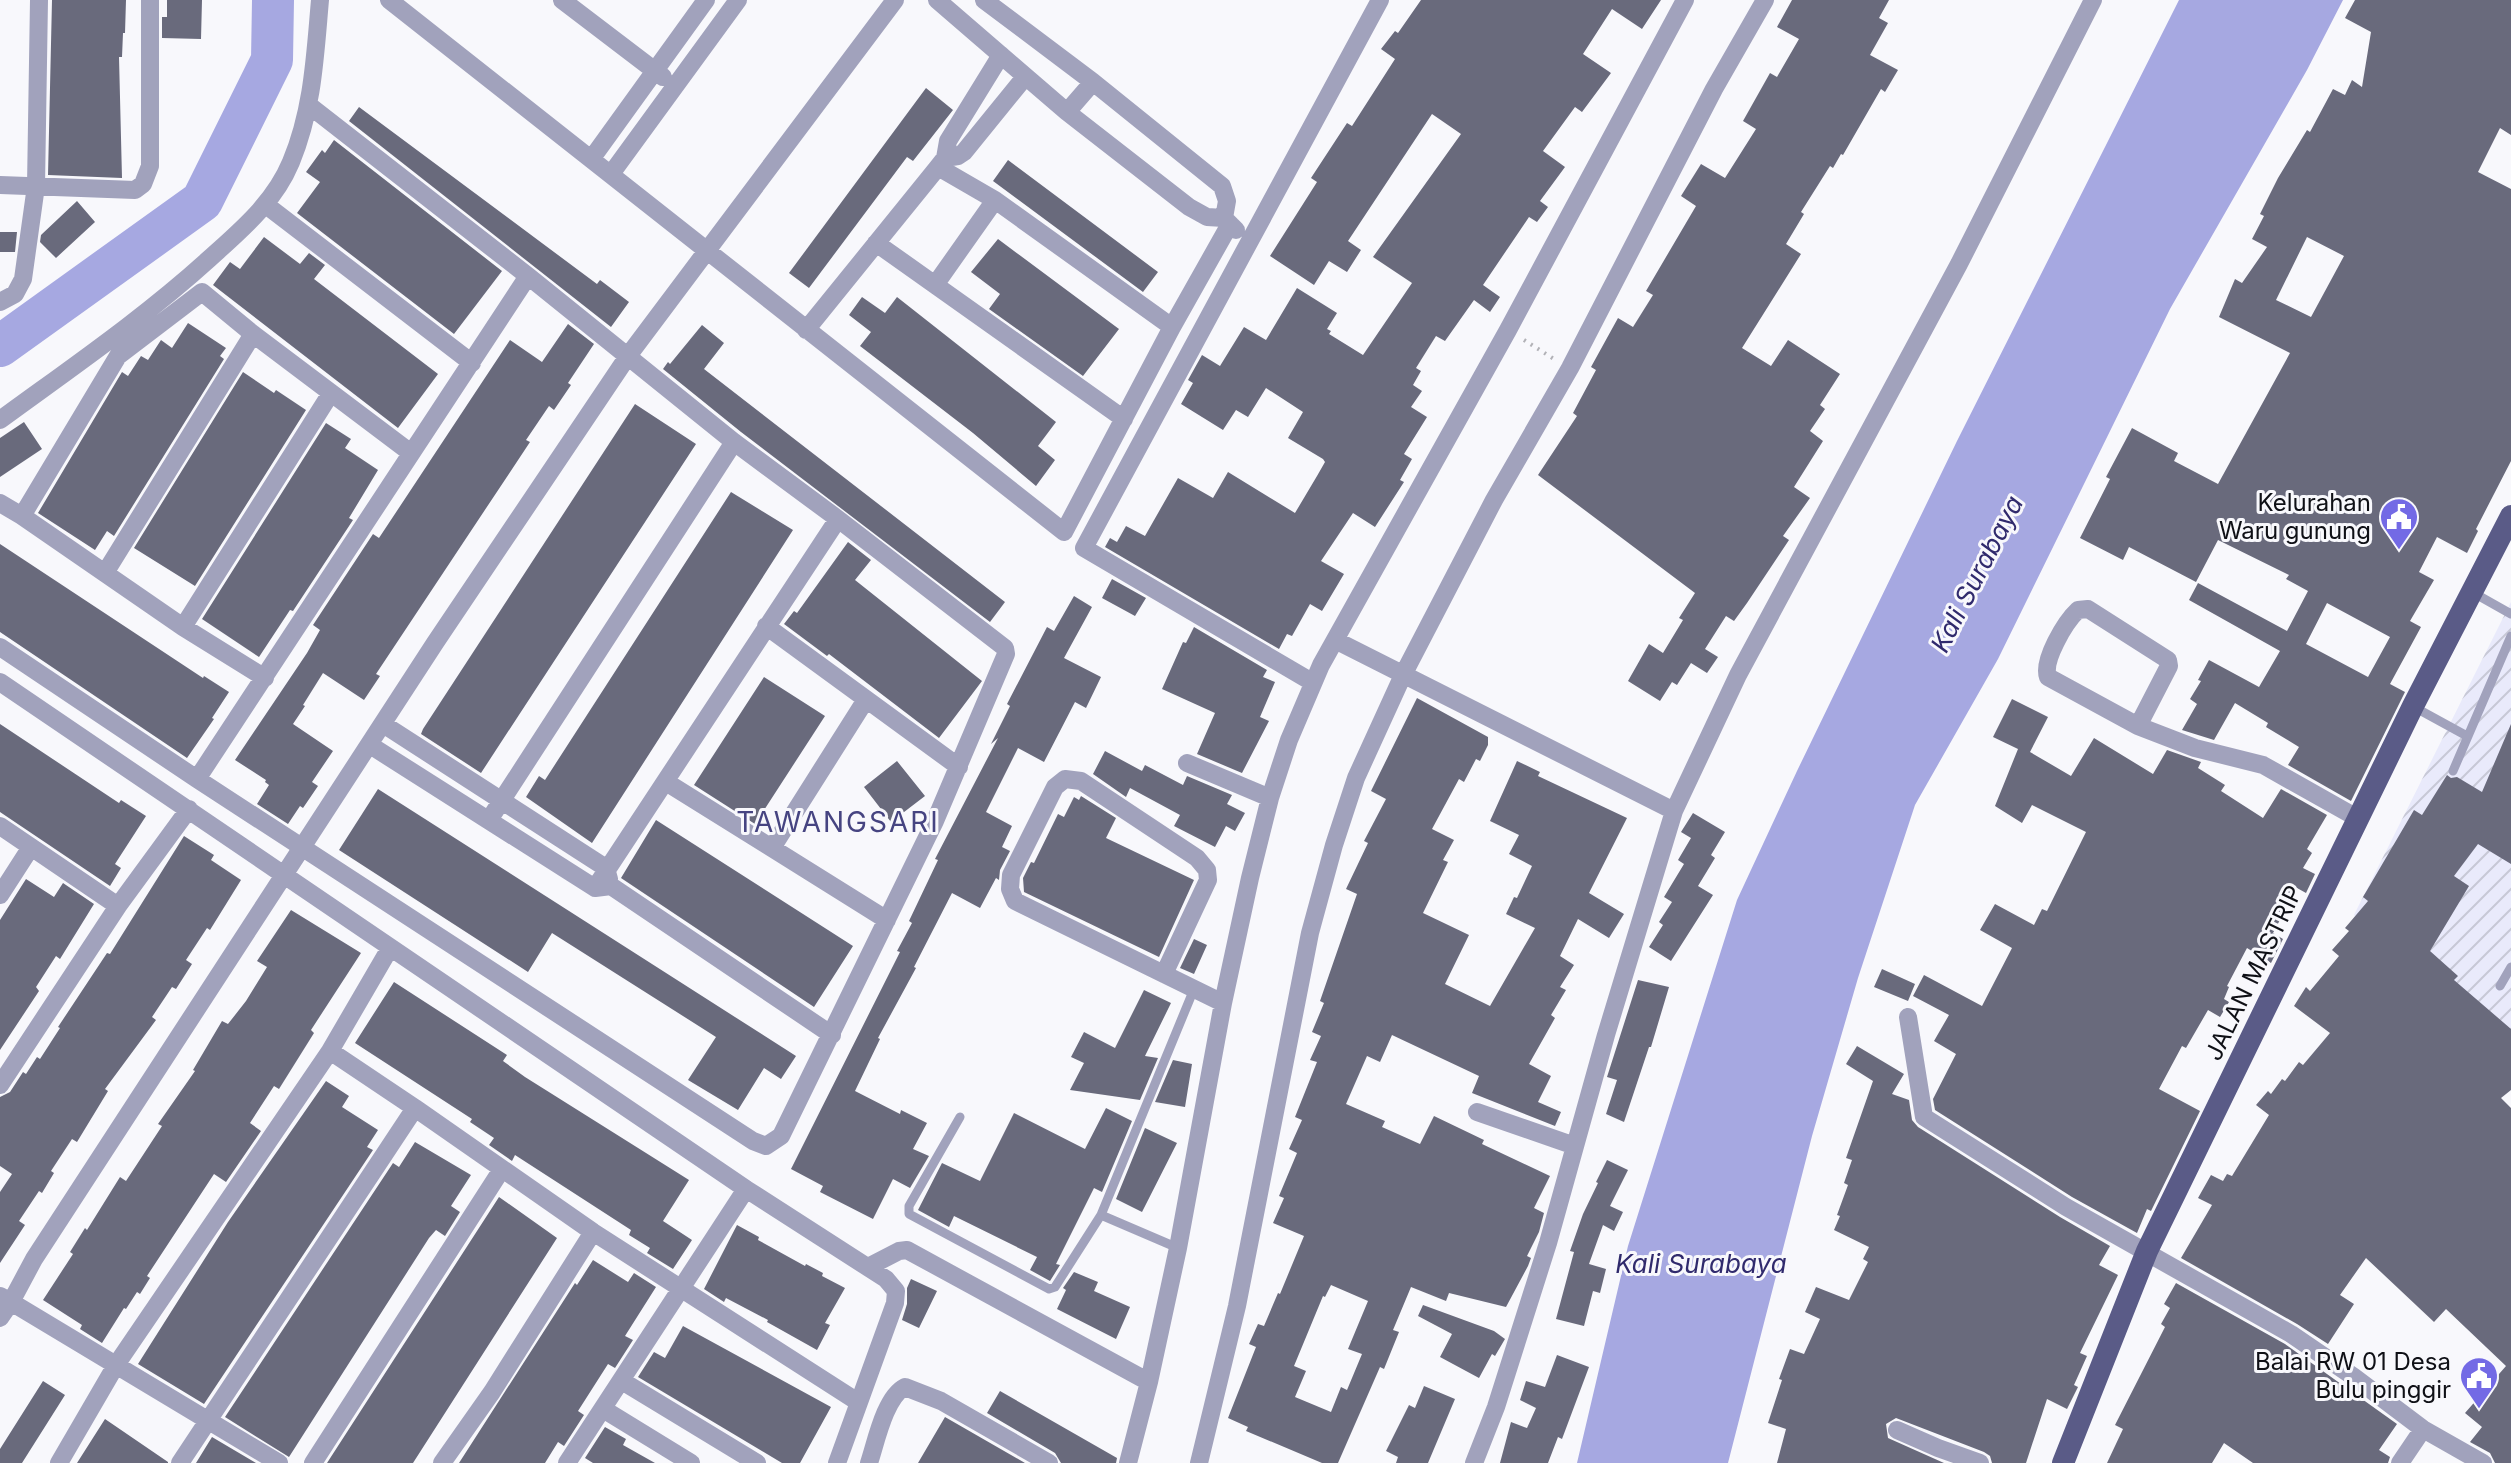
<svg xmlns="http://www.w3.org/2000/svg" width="2511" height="1463" font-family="Inter,sans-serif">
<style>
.industrial{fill:url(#industrial-furrows)}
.water{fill:#a6a8e1}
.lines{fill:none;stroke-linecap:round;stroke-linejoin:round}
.river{stroke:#a6a8e1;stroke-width:42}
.building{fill:#696a7c;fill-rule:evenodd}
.path{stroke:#b2b2b7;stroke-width:4;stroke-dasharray:2 6;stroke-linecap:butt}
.service{stroke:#a1a2bc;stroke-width:9}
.minor{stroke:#a1a2bc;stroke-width:18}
.primary{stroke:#5a5b87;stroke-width:22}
.labels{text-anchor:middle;stroke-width:6;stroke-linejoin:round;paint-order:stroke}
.poi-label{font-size:24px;fill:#0f1016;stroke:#f8f8fc;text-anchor:end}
.street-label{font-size:24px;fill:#0f1016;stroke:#f8f8fc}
.water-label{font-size:26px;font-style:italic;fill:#302a6d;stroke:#f8f8fc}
.quarter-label{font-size:28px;letter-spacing:2px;fill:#464481;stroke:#f8f8fc}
</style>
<defs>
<pattern id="industrial-furrows" width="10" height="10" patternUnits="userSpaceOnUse" patternTransform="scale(2)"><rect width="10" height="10" fill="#e9eafb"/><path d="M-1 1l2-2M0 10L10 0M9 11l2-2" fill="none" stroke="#c7c8d6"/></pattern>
</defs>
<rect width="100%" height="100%" fill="#f8f8fc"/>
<path class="industrial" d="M2511 602V1072L2354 915Z"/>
<path class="water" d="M2179 0H2343L2307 70 2170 309 1998 659 1915 805 1858 978 1812 1136 1728 1463H1577L1628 1246 1737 900 1797 771 1957 441Z"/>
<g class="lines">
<path class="river" d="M0 346 202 201 272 60 273 0"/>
</g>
<path class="building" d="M52 0H126L125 33H123L122 57H119L122 178 48 175Z
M167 0H202L201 39 162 38V17H167Z
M1421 0H1661L1642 29 1612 9 1583 54 1611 73 1582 112 1575 107 1543 151 1565 167 1540 201 1548 207 1537 222 1529 217 1483 285 1500 297 1490 312 1474 300 1445 341 1436 336 1416 368 1421 371 1413 385 1422 391 1411 407 1427 417 1404 454 1412 459 1400 480 1404 482 1375 527 1353 513 1321 561 1344 574 1322 611 1310 604 1292 636 1287 634 1279 649 1105 547 1110 538 1117 542 1126 526 1145 536 1178 478 1213 498 1228 472 1295 513 1317 476 1325 462 1323 459 1288 438 1303 412 1266 388 1248 417 1236 410 1223 430 1181 404 1193 383 1188 380 1202 355 1220 366 1244 327 1266 340 1297 288 1337 313 1327 329 1331 331 1329 334 1363 355 1412 283 1373 257 1461 134 1432 114 1348 241 1361 250 1347 272 1329 261 1314 285 1270 256 1317 182 1311 178 1347 123 1352 126 1395 59 1381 49 1395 31 1398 33Z
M1792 0H1889L1879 18 1888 23 1870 55 1898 70 1885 92 1881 89 1843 155 1841 154 1833 168 1830 166 1801 212 1804 214 1786 244 1801 254 1742 348 1771 366 1788 340 1840 374 1820 405 1825 409 1810 431 1823 441 1794 487 1810 498 1783 536 1789 540 1747 603 1734 621 1726 616 1705 649 1718 657 1707 673 1691 663 1677 685 1672 682 1660 701 1628 681 1649 644 1663 653 1683 620 1679 618 1695 593 1538 475 1577 416 1573 413 1596 370 1591 367 1618 318 1633 327 1653 295 1646 291 1696 206 1681 196 1701 164 1725 178 1756 129 1743 121 1770 73 1777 77 1799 39 1777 27Z
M2355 0H2511V135L2500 128 2478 172 2511 189V461L2476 529 2478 531 2467 553 2437 537 2419 572 2434 580 2410 621 2421 627 2390 684 2405 692 2351 801 2288 765 2299 747 2266 727 2268 723 2235 703 2214 740 2182 730 2197 704 2190 699 2201 681 2198 680 2209 660 2259 687 2280 651 2189 600 2198 583 2287 631 2308 591 2286 579 2289 575 2218 540 2196 582 2129 547 2123 560 2080 538 2110 479 2106 477 2132 428 2178 453 2174 461 2218 484 2290 353 2219 317 2235 279 2242 283 2267 247 2252 239 2264 216 2260 214 2278 178 2307 130 2310 132 2333 89 2345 95 2352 80 2362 87 2371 32 2345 18ZM2307 237 2344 256 2311 317 2276 300ZM2327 603 2390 637 2368 677 2306 644Z
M926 88 953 110 913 161 907 157 809 288 789 273Z
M359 107 597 284 600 280 629 302 611 327 349 121Z
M334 140 502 271 454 334 297 213 320 182 306 172 322 150 325 153Z
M1008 160 1158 272 1143 292 993 181Z
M77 201 95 222 56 258 40 242 41 235Z
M0 232H17L15 252H0Z
M264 237 300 264 309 253 325 265 314 279 438 374 398 428 213 285 230 262 240 269Z
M998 239 1119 329 1083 376 989 309 1000 294 971 272Z
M862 297 885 313 897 297 1056 422 1038 446 1055 460 1036 486 973 433 860 346 871 332 849 315Z
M188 323 226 348 220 356 224 359 114 536 107 531 95 550 38 513 122 372 128 376 141 356 148 360 161 340 172 348Z
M568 324 594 344 568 383 571 385 554 410 549 406 526 440 530 442 376 674 380 676 364 700 323 673 303 705 305 706 293 724 333 751 312 782 318 786 303 808 300 806 288 824 257 804 269 785 265 782 266 780 235 760 307 653 320 630 313 625 373 534 379 538 510 340 542 362Z
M702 325 724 343 704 369 1005 602 990 622 741 432 663 369 668 362 670 364Z
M243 372 274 393 276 390 306 410 195 586 134 548Z
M635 404 696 444 481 773 421 734 423 729Z
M24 422 42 449 0 477V438Z
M326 423 351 439 345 448 378 470 349 518 353 520 293 611 290 610 259 657 202 619Z
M731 492 793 530 592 843 526 797 539 776 545 780Z
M848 542 871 560 855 580 982 681 939 738 829 654 827 656 784 624 794 611 797 613Z
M0 544 203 678 204 676 229 692 212 718 214 719 187 758 0 632Z
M1112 579 1146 598 1135 616 1102 598Z
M1074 596 1092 607 1064 658 1101 677 1086 708 1075 702 1044 762 1018 748 986 812 1012 826 1002 847 1010 851 1000 870 999 880 996 878 980 908 952 893 914 967 916 968 878 1038 880 1039 855 1091 900 1114 901 1110 927 1123 913 1149 929 1156 910 1188 893 1179 873 1219 820 1192 823 1186 791 1169 900 952 897 951 912 923 909 921 938 860 935 859 998 738 991 744 1010 706 1007 704 1047 627 1054 631Z
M1194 627 1267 670 1263 677 1275 682 1260 717 1269 721 1242 773 1197 754 1215 713 1162 689 1183 642 1186 643Z
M764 677 825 716 755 824 694 785Z
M1417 698 1488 737V745L1480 761 1476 759 1464 782 1459 779 1432 829 1454 840 1443 860 1448 862 1423 913 1469 935 1445 984 1490 1006 1535 928 1506 914 1514 897 1517 898 1532 866 1509 854 1519 835 1490 821 1517 761 1540 772 1538 776 1627 818 1589 893 1624 914 1609 938 1578 919 1560 956 1574 965 1560 987 1566 990 1551 1015 1555 1018 1529 1064 1551 1076 1538 1102 1561 1112 1555 1126 1472 1093 1479 1076 1392 1035 1380 1062 1367 1056 1346 1104 1385 1121 1382 1127 1420 1144 1434 1116 1484 1140 1482 1144 1550 1176 1534 1208 1544 1213 1539 1232 1527 1256 1531 1258 1528 1266 1506 1307 1449 1293 1446 1301 1411 1287 1393 1330 1399 1332 1384 1369 1380 1367 1338 1463H1322L1246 1431 1248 1427 1228 1418 1256 1347 1249 1344 1258 1324 1264 1326 1278 1293 1280 1294 1304 1236 1273 1223 1284 1198 1279 1196 1297 1153 1289 1149 1302 1120 1295 1117 1317 1062 1310 1060 1321 1036 1312 1032 1324 1003 1320 1001 1357 894 1346 889 1368 843 1364 841 1386 799 1371 791ZM1331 1285 1368 1301 1348 1349 1362 1354 1347 1390 1341 1387 1331 1412 1295 1397 1306 1371 1294 1366 1323 1296 1325 1297Z
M2012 699 2048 717 2030 752 2071 776 2094 738 2153 774 2167 750 2201 762 2198 768 2225 785 2221 791 2263 818 2281 789 2327 815 2307 849 2312 853 2303 868 2315 874 2306 893 2297 888 2273 933 2283 939 2271 963 2247 948 2227 986 2229 987 2224 999 2229 1002 2220 1017 2208 1010 2186 1048 2182 1046 2159 1089 2200 1111 2151 1211 2147 1209 2137 1233 2072 1197 1935 1110 1933 1099 1956 1054 1934 1041 1949 1015 1913 996 1924 975 1982 1006 2012 948 1980 930 1995 904 2034 925 2042 909 2047 911 2086 832 2032 805 2022 823 1995 806 2018 749 1993 737Z
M0 724 119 803 121 800 146 816 115 864 121 868 110 886 0 812Z
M2511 724V864L2478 844 2454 876 2469 886 2430 951 2458 976 2454 980 2511 1029V1090L2501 1098 2511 1108V1463H2495L2490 1453 2470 1442 2482 1427 2465 1413 2506 1366 2446 1309 2434 1322 2366 1258 2340 1295 2354 1304 2328 1344 2297 1324 2181 1258 2212 1205 2198 1198 2211 1175 2223 1181 2227 1174 2232 1176 2269 1115 2256 1105 2268 1091 2271 1094 2282 1079 2285 1081 2299 1062 2303 1065 2330 1033 2294 1006 2306 987 2310 991 2339 956 2332 950 2349 931 2345 928 2368 901 2363 897 2414 810 2422 815 2447 775 2451 778 2457 777 2482 792Z
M1105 751 1142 771 1145 765 1183 785 1187 776 1232 795 1227 804 1245 813 1235 831 1226 826 1215 847 1174 826 1180 815 1130 788 1126 797 1093 774Z
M897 761 925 796 891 822 864 787Z
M378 789 796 1056 781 1079 764 1068 738 1110 688 1080 716 1037 694 1023 552 933 528 972 339 850Z
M1081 796 1116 818 1106 838 1194 880 1159 957 1024 892 1023 878 1031 862 1034 863 1058 814 1064 817 1074 797 1079 800Z
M1693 813 1725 832 1711 855 1715 858 1698 886 1713 895 1671 961 1649 947 1663 925 1659 922 1672 902 1664 897 1684 864 1678 860 1691 838 1681 832Z
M656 820 853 946 814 1007 621 878Z
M184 836 214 855 211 860 241 880 210 930 207 928 186 960 192 964 176 989 172 987 152 1017 156 1020 105 1089 108 1091 77 1142 72 1139 51 1171 54 1173 42 1193 39 1191 19 1221 25 1225 0 1263V1192L12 1174 0 1166V1097L10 1092 23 1072 26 1074 37 1057 40 1059 60 1028 58 1027 107 953 110 954Z
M26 879 54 897 63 883 94 904 60 959 56 956 36 987 39 991 0 1050V920Z
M291 910 361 953 311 1030 314 1033 279 1089 274 1086 250 1123 261 1131 226 1182 214 1174 147 1276 150 1278 140 1294 137 1292 126 1309 124 1308 102 1343 80 1329 82 1325 43 1300 73 1254 70 1252 85 1228 87 1230 120 1177 126 1181 162 1126 158 1124 195 1071 193 1070 222 1021 228 1024 246 1001 267 967 257 961Z
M1194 939 1207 945 1194 974 1180 968Z
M1882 969 1915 984 1908 1001 1874 987Z
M1638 980 1669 987 1651 1047H1649L1624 1122 1606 1114 1617 1080 1607 1077Z
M394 982 507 1055 503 1061 525 1077 689 1180 663 1221 692 1240 673 1269 647 1253 650 1248 629 1235 631 1230 515 1155 512 1161 489 1145 494 1138 470 1122 472 1119 355 1043Z
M1144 990 1171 1003 1145 1056 1158 1058 1140 1100 1070 1090 1084 1063 1071 1057 1084 1032 1115 1048Z
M1857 1046 1904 1074 1892 1094 1909 1100 1912 1120 1918 1127 2060 1217 2110 1246 2099 1265 2118 1275 2080 1353 2087 1356 2074 1385 2078 1387 2067 1409 2047 1399 2026 1463H1992L1990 1456 1984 1452 1896 1418 1886 1424 1888 1438 1944 1463H1777L1786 1429 1768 1423 1782 1380 1779 1379 1790 1349 1804 1354 1820 1319 1805 1312 1816 1287 1849 1300 1868 1262 1863 1259 1869 1247 1834 1230 1840 1216 1837 1215 1848 1185 1844 1183 1852 1160 1846 1158 1873 1081 1846 1064Z
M1173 1060 1192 1064 1185 1107 1155 1102Z
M326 1081 349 1096 342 1107 378 1130 367 1147 373 1150 204 1404 138 1364 228 1222Z
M1106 1108 1132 1121 1102 1192 1094 1188 1056 1264 1060 1265 1050 1281 1030 1270 1037 1257 954 1216 949 1227 918 1210 942 1163 980 1181 1014 1113 1085 1149Z
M1145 1128 1177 1143 1142 1212 1116 1199Z
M415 1142 471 1175 451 1206 460 1212 445 1236 436 1230 429 1238 289 1457 225 1417 393 1163 399 1167Z
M1607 1160 1628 1170 1610 1206 1623 1212 1614 1231 1603 1225 1589 1264 1606 1269 1600 1293 1593 1291 1584 1326 1556 1319 1574 1252 1570 1251 1583 1214 1598 1183 1596 1182Z
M499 1197 557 1238 413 1463H327Z
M737 1225 759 1237 758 1240 805 1266 806 1264 823 1273 822 1276 845 1288 825 1323 830 1325 817 1350 767 1322 768 1320 726 1298 724 1302 704 1289Z
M593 1260 628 1282 634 1273 656 1287 625 1336 633 1340 615 1368 608 1364 578 1411 584 1415 564 1446 558 1442 545 1463H459L575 1283 577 1285Z
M1074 1272 1098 1282 1094 1291 1130 1307 1116 1339 1057 1309 1066 1290 1063 1288Z
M911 1279 937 1291 919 1328 902 1320 907 1304V1288Z
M2176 1283 2285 1344 2397 1424 2379 1450 2390 1457 2388 1463H2253L2224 1443 2212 1463H2107L2123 1429 2115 1425 2165 1327 2161 1324 2170 1308 2164 1304Z
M1423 1305 1494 1331 1505 1339 1495 1356 1492 1354 1479 1378 1440 1357 1452 1334 1418 1316Z
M683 1326 831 1407 800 1463H782L638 1377 654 1352 665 1358Z
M1557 1355 1589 1367 1562 1439 1558 1437 1548 1463H1500L1511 1422 1527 1428 1536 1408 1520 1400 1526 1381 1545 1387Z
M43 1381 65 1395 22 1463H0V1449Z
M1424 1386 1455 1399 1428 1463H1396L1398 1457 1386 1451 1409 1405 1415 1408Z
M1000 1391 1117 1458 1116 1463H1061L1055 1453 987 1413Z
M945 1417 1025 1463H918Z
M105 1419 168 1462V1463H77Z
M605 1427 626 1439 623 1445 655 1463H593L585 1458Z
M212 1437 256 1463H196Z"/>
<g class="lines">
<path class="path" d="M1524 340 1554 359"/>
<path class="service" d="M2472 592 2511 614
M2414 707 2467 736
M2453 771 2511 636
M2500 986 2511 967
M960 1117 909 1206V1214L1049 1289 1055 1287 1101 1215 1178 1248
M1101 1215 1194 989"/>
<path class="minor" d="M389 0 1064 532 1172 327 1230 224
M562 0 663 77
M937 0 1067 112 1189 207 1207 217 1224 218 1236 230
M984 0 1093 82 1222 186 1227 201 1224 218
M1067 112 1093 82
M592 158 706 0
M945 158 958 156 964 152 1025 77
M938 167 995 200 1172 327
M611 174 738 0
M0 185 135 190 143 184 150 166V0
M266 205 472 363
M876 243 1124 419
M935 285 995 200
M0 302 15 294 23 279 36 186 39 0
M806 330 938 167 945 158 948 141 1001 55
M0 420C71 368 144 318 209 259 241 230 274 203 291 162 313 109 315 56 320 0
M0 503 22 516 183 627 265 678
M22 516 118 356 202 292 253 334 411 453
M105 573 253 334
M766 626 959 767
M183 627 331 393
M1335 640 1674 811
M0 647 197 779 753 1141 766 1146 781 1136 935 821 1006 654 1005 648 838 519 734 442 528 276 310 106
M0 682 746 1189 567 1463
M1312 682 1084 548 1380 0
M383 724 606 868 609 879
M2138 726 2169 666 2168 660 2088 609 2078 610C2065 622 2042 661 2048 677L2138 726 2195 748 2263 765 2359 819
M370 745 595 888 611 886 832 1035
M1187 763 1270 798
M197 779 528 276
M666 782 887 920
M489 820 734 442
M0 826 118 906 0 1085
M772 848 865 701
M595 888 838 519
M0 895 31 847
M118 906 189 809
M1164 974 1208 880 1207 870 1197 858 1081 781 1065 779 1055 787 1011 875 1010 889 1015 901 1223 1003
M1908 1017 1924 1117 2066 1207 2291 1334 2354 1377 2423 1429 2483 1463
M415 1108 593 1232 858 1402
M1477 1112 1575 1146
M746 1189 886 1279 896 1291 895 1303 837 1463
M868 1267 899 1251 907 1250 1149 1382
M0 1296 11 1302 0 1318
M622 1381 757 1463
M603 1409 691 1463
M1897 1430 1938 1448 1980 1463
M59 1463 116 1365 330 1051 390 948
M180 1463 415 1108 330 1051
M279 1463 11 1302 34 1259 435 643 628 356 895 0
M313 1463 502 1169
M442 1463 492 1392 593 1232
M869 1463C876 1442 885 1397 905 1387L941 1401 1049 1463
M1128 1463 1149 1382 1178 1248 1223 1003 1250 878 1270 798 1289 740 1321 665 1508 330 1685 0
M1199 1463 1237 1306 1310 933 1334 845 1356 778 1403 675 1494 500 1570 368 1714 89 1765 0
M1474 1463 1496 1407 1548 1243 1606 1035 1674 811 1738 675 1959 264 2093 0
M2400 1463 2423 1429"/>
<path class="primary" d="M2063 1463 2147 1251 2413 706 2511 516"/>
</g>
<defs>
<symbol id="civic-pin" viewBox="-11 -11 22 30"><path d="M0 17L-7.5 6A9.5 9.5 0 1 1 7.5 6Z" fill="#736ae5" stroke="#f8f8fc"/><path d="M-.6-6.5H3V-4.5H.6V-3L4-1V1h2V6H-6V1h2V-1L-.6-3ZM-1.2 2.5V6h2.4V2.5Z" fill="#fff"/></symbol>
</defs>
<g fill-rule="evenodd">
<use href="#civic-pin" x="2377" y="495" width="44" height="60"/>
<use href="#civic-pin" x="2457" y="1354" width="44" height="60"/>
</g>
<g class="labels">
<g class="poi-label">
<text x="2371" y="511">Kelurahan<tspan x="2371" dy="28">Waru gunung</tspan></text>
<text x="2451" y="1370">Balai RW 01 Desa<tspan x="2451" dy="28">Bulu pinggir</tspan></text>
</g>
<g class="street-label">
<text transform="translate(2254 973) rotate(-64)" y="8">JALAN MASTRIP</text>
</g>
<g class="water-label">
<text transform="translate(1977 574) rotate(-63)" y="9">Kali Surabaya</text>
<text x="1701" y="1273">Kali Surabaya</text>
</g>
<g class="quarter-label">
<text x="838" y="832">TAWANGSARI</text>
</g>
</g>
</svg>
